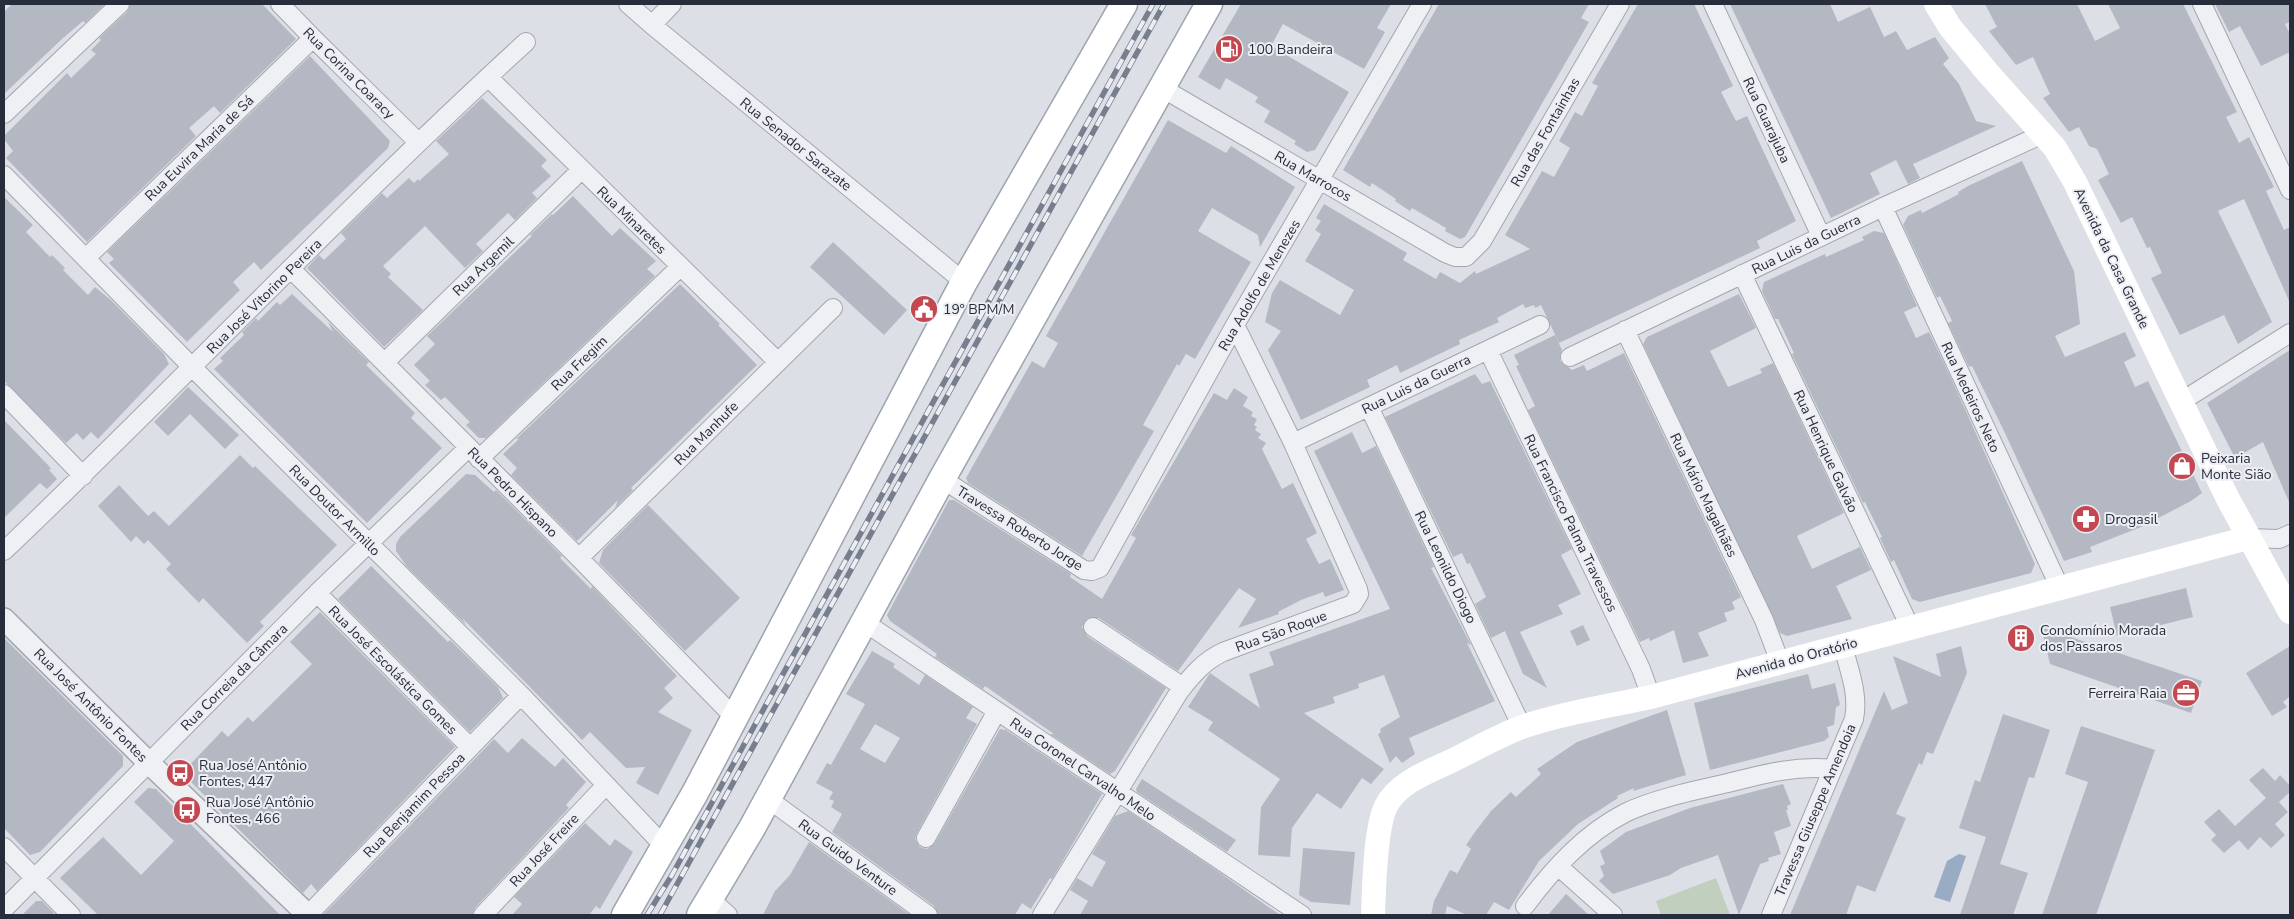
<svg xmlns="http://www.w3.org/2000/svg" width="2294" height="919" font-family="'Nunito Sans',sans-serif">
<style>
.green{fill:#c1cfbe}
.water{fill:#9aabc4}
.building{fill:#b4b8c2;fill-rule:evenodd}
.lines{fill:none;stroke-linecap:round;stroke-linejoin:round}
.minor-casing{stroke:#a3a6af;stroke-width:20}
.tertiary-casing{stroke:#a3a6af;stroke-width:24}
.primary-casing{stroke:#9da3b0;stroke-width:29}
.minor{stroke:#eff0f4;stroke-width:18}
.tertiary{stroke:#eff0f4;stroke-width:21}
.secondary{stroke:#fff;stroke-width:24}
.primary{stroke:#fff;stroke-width:26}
.rail-casing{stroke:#777e8e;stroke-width:5.5}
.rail{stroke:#eceef3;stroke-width:4;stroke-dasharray:11;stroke-linecap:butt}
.labels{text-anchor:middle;stroke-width:4;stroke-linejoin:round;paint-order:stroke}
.poi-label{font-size:14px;fill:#272d3b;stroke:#eceef3;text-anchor:start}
.street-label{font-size:14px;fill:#272d3b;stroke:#eceef3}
</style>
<rect width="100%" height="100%" fill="#dddfe6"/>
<path class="green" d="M1716 878 1730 915H1661L1656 901Z"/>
<path class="water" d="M1959 854 1966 856 1950 902 1934 897 1947 861Z"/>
<path class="building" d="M12 4H105L85 23 83 21 62 39 4 94V12Z
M130 4H262L296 39 220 113 214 106 189 128 196 136 87 242 6 158 13 151 4 139V136L67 73 71 78 96 54 91 50 101 40 99 38 127 12Z
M1241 4H1391L1377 28 1385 32 1364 69 1283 24 1271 46 1349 92 1315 150 1307 152 1294 144 1296 141 1264 122 1270 111 1255 102 1258 97 1226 78 1220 90 1198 77Z
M1439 4H1589L1581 18 1589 22 1465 237 1460 239 1445 231 1446 228 1412 208 1410 211 1395 201 1396 199 1372 183 1370 187 1343 170Z
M1638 4H1694L1733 86 1721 92 1736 121 1747 116 1796 221 1757 241 1760 248 1559 343 1541 305 1535 308 1534 305 1525 308 1523 304 1497 318 1499 322 1459 340 1460 344 1400 373 1397 365 1367 380 1370 387 1301 420 1268 350 1281 331 1265 322 1272 293 1280 280 1340 315 1354 290 1305 261 1321 234 1315 230 1321 221 1316 218 1324 204 1407 253 1403 260 1436 279 1440 272 1460 283 1475 271 1476 274 1530 249 1505 235 1542 171 1554 177 1570 148 1559 141 1575 112 1582 116 1598 86 1592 83Z
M1730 4H1830L1838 22 1870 7 1884 37 1896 31 1907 50 1935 37 1949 58 1943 64 1959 84 1976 121 1996 126 1913 164 1920 178 1908 184 1896 160 1870 173 1880 194 1831 218Z
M1985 4H2077L2095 41 2120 28 2108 4H2183L2237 112 2226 117 2239 143 2249 137 2274 187 2266 191 2284 230 2290 227V303L2244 199 2218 211 2272 322 2238 344 2224 315 2180 335 2151 278 2162 273 2150 247 2147 248 2132 217 2121 223 2098 180 2109 174 2097 149 2089 146 2079 127 2069 132 2043 98 2050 94 2033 57 2016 65 1989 31 1997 27Z
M2215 4H2290V22L2285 24 2290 34V52L2261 66 2240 26 2229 32Z
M310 56 390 141 388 148 261 270 254 262 233 282 240 290 187 342 109 263 114 259 107 252Z
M482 98 547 160 541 166 551 176 532 193 537 198 515 220 508 213 476 244 483 251 465 268 425 226 383 266 391 274 388 277 423 310 384 347 307 268 319 255 324 260 346 239 341 233 382 193 387 198 409 178 414 183 418 179 419 181 449 154 436 141Z
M1168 120 1226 153 1231 146 1295 187 1260 247 1258 235 1212 208 1198 231 1251 262 1195 359 1186 354 1179 366 1177 364 1143 425 1154 431 1082 556 968 483 966 478 1032 361 1044 368 1058 343 1046 336Z
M2022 161 2074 271 2080 324 2055 336 2065 357 2125 332 2136 356 2124 362 2135 387 2148 381 2202 493 2191 501 2141 527 2090 547 2092 552 2064 561 2005 433 1972 366 1969 367 1948 323 1952 321 1940 296 1937 298 1903 225 1908 216 1921 210 1922 213 1959 194 1958 192 1968 186Z
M573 196 612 236 620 228 656 261 647 269 655 276 486 438H479L466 425 470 422 445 397 441 400 425 385 430 381 414 365 435 344 427 336 532 236 530 235 552 214 553 215Z
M4 197 33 225 26 232 50 257 52 255 65 268 63 270 88 295 95 287 112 301 164 354 169 364 98 439 91 432 83 440 77 433 66 443 4 381Z
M1874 231 1884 233 1917 306 1904 312 1916 338 1929 332 1950 376 2035 564 2031 573 1920 602 1912 599 1894 560 1891 562 1880 538 1882 537 1865 502 1863 503 1792 354 1794 353 1778 319H1775L1762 291 1764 282 1825 254 1826 257 1864 240 1862 237Z
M833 242 907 310 884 335 810 267Z
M680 284 720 324 718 325 757 365 631 488 633 490 615 508 618 500 577 541 511 475 517 468 503 454 519 439H516Z
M292 294 333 332 328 322 369 362 366 365 415 413 411 418 442 448 367 523 214 369 223 361 220 358 244 335 242 332 256 318 258 321 277 302 280 305Z
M1739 294 1756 328 1710 351 1728 387 1762 373 1760 369 1773 363 1844 513 1797 536 1812 569 1860 547 1871 570 1836 586 1852 619 1787 636 1780 633 1643 344 1647 337Z
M1555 335 1562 350 1560 356V361L1572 370 1584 365 1587 371 1624 353 1741 597 1732 602 1735 609 1724 613 1727 621 1698 633 1709 656 1683 663 1674 630 1650 641 1649 638 1640 642 1528 410 1535 406 1516 366 1519 365 1514 355Z
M2290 350V504L2263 442 2235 458 2207 403Z
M1475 374 1482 384 1490 381 1572 549 1561 555 1581 594 1558 605 1563 614 1520 632 1547 688 1523 674 1505 631 1491 638 1475 604 1486 597 1470 563 1467 564 1462 553 1453 557 1385 417Z
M188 387 239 435 225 449 190 414 168 436 154 422Z
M1234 388 1248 397 1243 406 1253 412 1251 416 1257 419 1254 425 1257 427 1255 430 1261 434 1258 438 1266 443 1262 449 1282 489 1293 483 1317 533 1306 539 1319 564 1330 559 1344 590 1325 597 1323 592 1301 600 1278 612 1279 614 1238 628 1256 599 1239 588 1178 671 1099 618H1088L1082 627 1087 636 1166 688 1115 771 1110 774 1050 734H1054L985 686 983 689 935 657 937 654 890 621 887 615 949 500H954L1071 574 1070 577 1102 599 1136 538 1131 535 1214 393 1227 400Z
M4 420 48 465 51 469 49 470 57 479 47 489 40 483 4 518Z
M1352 432 1362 453 1376 446 1434 567 1431 568 1471 645 1467 643 1495 701 1409 738 1415 754 1402 763 1396 756 1390 763 1378 734 1381 732 1380 729 1400 717 1384 675 1358 684 1359 688 1333 697 1335 703 1304 713 1384 769 1371 784 1362 778 1341 809 1317 793 1292 828 1290 857 1258 855 1261 807 1280 779 1208 730 1213 722 1188 707 1210 673 1260 708 1249 674 1274 665 1269 652 1390 609 1314 451Z
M240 455 253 468 255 466 337 545 260 622 264 626 247 643 203 598 199 603 166 569 171 564 148 540 144 544 136 536 131 542 98 506 119 485 148 516 154 511 169 526Z
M466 474 475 475 494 492 496 490 562 556 560 558 591 589 592 586 677 676 664 688 673 698 658 712 692 730 658 795 636 783 645 767 626 768 590 732 582 740 462 618 466 625 407 567 396 551V544L400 537Z
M648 505 740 598 685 651 599 563 603 550Z
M371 566 448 642 450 640 498 687 503 698 470 732 338 599Z
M2186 588 2193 617 2117 636 2110 607Z
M320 612 455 747 317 891 311 884 303 893 182 773 222 731 228 737 248 717 253 722 312 664 290 642Z
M1583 625 1590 640 1577 646 1570 631Z
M2041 627 2202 681 2191 713 2050 664Z
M4 638 123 756V766L40 852 30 855 4 828Z
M1961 646 1967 673 1933 754 1927 752 1922 765 1919 763 1896 814 1906 818 1875 892 1857 885 1846 915H1790L1884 691 1892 710 1908 703 1893 656 1941 677 1936 654Z
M2290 646V696L2283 702 2287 707 2272 716 2246 673Z
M872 651 895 664 893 667 919 685 925 675 973 707 966 718 977 724 917 833 915 839 920 847 927 849 935 843 1000 729 1006 730 1102 794 1052 879 1050 878 1031 909 1022 903 1015 915H938L934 906 832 832 842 814 831 807 834 801 829 799 833 792 816 783 827 763 831 765 865 704 846 694ZM875 724 900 738 885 763 860 749Z
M1808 674 1812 689 1835 683 1840 705 1836 707 1834 725 1827 727 1829 737 1824 741 1710 770 1694 703Z
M1667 710 1686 775 1633 791 1634 788 1617 796 1618 798 1578 824 1539 861 1509 910 1494 902 1486 915H1467L1447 906 1445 915H1431L1434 901 1450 870 1457 873 1456 876 1471 849 1466 845 1475 832 1491 811 1511 792 1516 797 1541 774 1537 769 1577 742Z
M2003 714 2050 730 2034 778 2029 777 2000 864 2028 873 2013 915H1960L1986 837 1959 828 1975 780 1980 782Z
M2081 726 2155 750 2096 915H2042L2088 782 2065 774Z
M522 738 555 767 563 758 586 782 566 805 569 808 475 908 473 915H323L494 739 508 753Z
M2263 768 2275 781 2280 775 2290 786V792L2279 802 2288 812 2275 824 2285 835 2271 848 2260 837 2248 850 2239 840 2224 853 2211 840 2216 835 2204 822 2219 809 2235 826 2266 798 2249 780Z
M1142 779 1236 840 1227 852 1137 792 1136 789Z
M1783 784 1791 804 1787 806 1788 810H1786L1791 826 1774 832 1781 854 1768 858 1769 861 1760 864 1739 915 1718 855 1681 868 1670 875 1613 894 1599 881 1604 876 1600 866 1605 864 1600 851 1626 832 1690 808Z
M148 788 156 789 280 915H98L60 878 103 837 141 875 174 841 134 802Z
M1128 811 1216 870 1280 915H1080L1088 901 1070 890 1077 878 1092 887 1106 862 1092 854 1115 816Z
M585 823 610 846 615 839 633 852 600 909 596 906 589 915H512L522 904 514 897Z
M809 842 910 915H763L775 891 790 875Z
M1303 848 1355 852 1350 905 1311 902 1299 895Z
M1566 894 1589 915H1548Z
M36 901H42L54 913 52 915H22Z"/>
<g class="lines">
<defs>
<path id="minor" d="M280 4 313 38 418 142
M628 4 652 25 964 282
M1713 4 1821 236
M2202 4 2290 190
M652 25 672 4
M488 77 778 362
M1162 88 1445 253 1455 257H1466L1482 241 1620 4
M4 114 120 4
M4 175 192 367 521 695 665 847
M1883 207 2060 588
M86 258 313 38
M291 269 579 558 734 717
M1742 274 1911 629
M1625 330 1764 620 1780 662
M1488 350 1641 669 1651 697
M1570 357 1883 207 2043 134
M385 362 581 170
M4 394 83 476
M2182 401 2290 333
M1369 407 1522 727
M1293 443 1540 325
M479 459 680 267
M942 479 1084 570 1092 571 1100 568 1235 325 1422 4
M2248 538 2279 539 2290 534
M4 551C180 384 346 206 526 42
M579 558 833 308
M317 593 470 747
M864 622 1302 915
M1093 627 1183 687
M768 799 928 915
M926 838 997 711
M4 847 71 915
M1558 866 1613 915
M710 899 728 915
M1525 906C1552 870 1584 834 1625 813 1653 799 1697 790 1728 783 1763 774 1796 765 1833 769
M4 909 317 593 468 448
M308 915 521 695
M483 915 606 785
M1042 915 1179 692C1192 675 1204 661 1223 652L1353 604 1359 594 1358 589 1293 443 1235 325
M1771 915 1854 719C1859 694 1849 670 1843 646"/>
<path id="tertiary" d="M4 619 149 763 308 915"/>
<path id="primary" d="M625 915 695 793 964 282 1124 4
M700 915 752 828 942 479 1209 4"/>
</defs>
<use href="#minor" class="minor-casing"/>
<use href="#tertiary" class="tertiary-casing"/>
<use href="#primary" class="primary-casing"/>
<use href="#minor" class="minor"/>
<use href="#tertiary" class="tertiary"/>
<path class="secondary" d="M1936 4 1950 27 1988 73 2055 148 2075 182 2228 499 2290 612
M1373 915C1374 889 1375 828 1386 806 1397 784 1425 773 1447 763 1472 751 1496 737 1522 727 1563 713 1609 706 1651 697L2248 538"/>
<use href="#primary" class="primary"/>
<defs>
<path id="rail" d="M647 915 672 875 1153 4
M660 915 1164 4"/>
</defs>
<use href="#rail" class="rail-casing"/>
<use href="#rail" class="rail"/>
</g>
<defs>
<symbol id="fuel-disc" viewBox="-11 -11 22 22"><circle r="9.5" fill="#c44851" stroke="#eceef3"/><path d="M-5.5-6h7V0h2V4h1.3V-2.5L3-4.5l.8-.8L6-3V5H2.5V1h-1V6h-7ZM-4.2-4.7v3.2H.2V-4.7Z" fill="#fff"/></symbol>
<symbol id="civic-disc" viewBox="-11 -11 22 22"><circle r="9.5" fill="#c44851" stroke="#eceef3"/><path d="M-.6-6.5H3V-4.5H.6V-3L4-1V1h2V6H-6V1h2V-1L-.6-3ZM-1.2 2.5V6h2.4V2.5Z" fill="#fff"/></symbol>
<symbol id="shop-disc" viewBox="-11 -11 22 22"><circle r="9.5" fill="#c44851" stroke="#eceef3"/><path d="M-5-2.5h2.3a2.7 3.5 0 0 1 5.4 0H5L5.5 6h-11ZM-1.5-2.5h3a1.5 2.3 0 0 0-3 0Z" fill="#fff"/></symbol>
<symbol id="pharmacy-disc" viewBox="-11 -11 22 22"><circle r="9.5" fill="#c44851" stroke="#eceef3"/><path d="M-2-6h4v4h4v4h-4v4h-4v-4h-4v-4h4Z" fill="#fff"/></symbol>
<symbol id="building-disc" viewBox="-11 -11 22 22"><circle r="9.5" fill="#c44851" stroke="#eceef3"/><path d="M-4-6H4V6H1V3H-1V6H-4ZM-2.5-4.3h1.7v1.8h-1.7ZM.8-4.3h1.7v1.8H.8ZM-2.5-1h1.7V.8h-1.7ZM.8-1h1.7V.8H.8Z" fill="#fff"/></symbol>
<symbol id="office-disc" viewBox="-11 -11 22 22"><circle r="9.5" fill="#c44851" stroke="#eceef3"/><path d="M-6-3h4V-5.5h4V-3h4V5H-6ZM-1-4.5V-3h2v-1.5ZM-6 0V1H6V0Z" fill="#fff"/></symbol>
<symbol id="bus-disc" viewBox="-11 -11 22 22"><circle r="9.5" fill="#c44851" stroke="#eceef3"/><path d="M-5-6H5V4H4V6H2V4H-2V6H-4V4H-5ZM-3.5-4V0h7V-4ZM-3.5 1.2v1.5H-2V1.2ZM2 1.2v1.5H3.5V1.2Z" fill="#fff"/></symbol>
</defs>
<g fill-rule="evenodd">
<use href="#fuel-disc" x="1213" y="33" width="32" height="32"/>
<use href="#civic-disc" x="908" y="293" width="32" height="32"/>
<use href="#shop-disc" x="2166" y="450" width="32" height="32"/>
<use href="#pharmacy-disc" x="2070" y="503" width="32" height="32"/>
<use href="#building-disc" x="2005" y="622" width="32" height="32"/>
<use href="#office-disc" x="2170" y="677" width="32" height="32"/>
<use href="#bus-disc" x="164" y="757" width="32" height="32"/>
<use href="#bus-disc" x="171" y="794" width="32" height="32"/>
</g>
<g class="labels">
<g class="poi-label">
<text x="1248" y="54">100 Bandeira</text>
<text x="943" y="314">19º BPM/M</text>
<text x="2201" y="463">Peixaria<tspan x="2201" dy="16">Monte Sião</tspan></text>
<text x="2105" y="524">Drogasil</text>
<text x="2040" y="635">Condomínio Morada<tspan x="2040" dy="16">dos Passaros</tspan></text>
<text x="2167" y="698" text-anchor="end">Ferreira Raia</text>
<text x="199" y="770">Rua José Antônio<tspan x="199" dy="16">Fontes, 447</tspan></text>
<text x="206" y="807">Rua José Antônio<tspan x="206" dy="16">Fontes, 466</tspan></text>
</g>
<g class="street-label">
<text transform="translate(349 73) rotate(45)" y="5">Rua Corina Coaracy</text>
<text transform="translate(1767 120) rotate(65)" y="5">Rua Guarajuba</text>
<text transform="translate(1545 132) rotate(-60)" y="5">Rua das Fontainhas</text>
<text transform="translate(796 144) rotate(39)" y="5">Rua Senador Sarazate</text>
<text transform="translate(199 148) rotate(-44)" y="5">Rua Euvira Maria de Sá</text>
<text transform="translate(1313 176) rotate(30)" y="5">Rua Marrocos</text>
<text transform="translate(632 220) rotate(44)" y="5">Rua Minaretes</text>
<text transform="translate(1806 244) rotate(-26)" y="5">Rua Luis da Guerra</text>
<text transform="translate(2112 258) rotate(64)" y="5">Avenida da Casa Grande</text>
<text transform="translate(483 266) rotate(-44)" y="5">Rua Argemil</text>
<text transform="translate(1259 285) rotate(-60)" y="5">Rua Adolfo de Menezes</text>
<text transform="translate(264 296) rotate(-45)" y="5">Rua José Vitorino Pereira</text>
<text transform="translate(579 363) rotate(-44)" y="5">Rua Fregim</text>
<text transform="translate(1416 384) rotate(-26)" y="5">Rua Luis da Guerra</text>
<text transform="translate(1971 397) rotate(65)" y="5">Rua Medeiros Neto</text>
<text transform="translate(706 433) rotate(-45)" y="5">Rua Manhufe</text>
<text transform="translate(1826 451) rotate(65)" y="5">Rua Henrique Galvão</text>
<text transform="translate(513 492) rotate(45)" y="5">Rua Pedro Hispano</text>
<text transform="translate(1704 495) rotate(64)" y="5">Rua Mário Magalhães</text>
<text transform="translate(335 510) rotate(45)" y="5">Rua Doutor Armillo</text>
<text transform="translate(1571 523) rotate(64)" y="5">Rua Francisco Palma Travessos</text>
<text transform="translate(1020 528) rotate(32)" y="5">Travessa Roberto Jorge</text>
<text transform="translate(1446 567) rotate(64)" y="5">Rua Leonildo Diogo</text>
<text transform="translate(1281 631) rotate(-20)" y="5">Rua São Roque</text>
<text transform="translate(1796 658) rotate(-15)" y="5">Avenida do Oratório</text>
<text transform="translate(393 670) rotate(45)" y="5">Rua José Escolástica Gomes</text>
<text transform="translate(234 677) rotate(-45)" y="5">Rua Correia da Câmara</text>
<text transform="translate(91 705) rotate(45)" y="5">Rua José Antônio Fontes</text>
<text transform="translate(1083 769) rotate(34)" y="5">Rua Coronel Carvalho Melo</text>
<text transform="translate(414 805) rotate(-46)" y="5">Rua Benjamim Pessoa</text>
<text transform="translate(1815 810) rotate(-67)" y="5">Travessa Giuseppe Amendoia</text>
<text transform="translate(544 850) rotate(-47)" y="5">Rua José Freire</text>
<text transform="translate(848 857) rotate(36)" y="5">Rua Guido Venture</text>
</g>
</g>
<rect width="2294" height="919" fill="none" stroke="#272d3b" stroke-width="10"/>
</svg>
